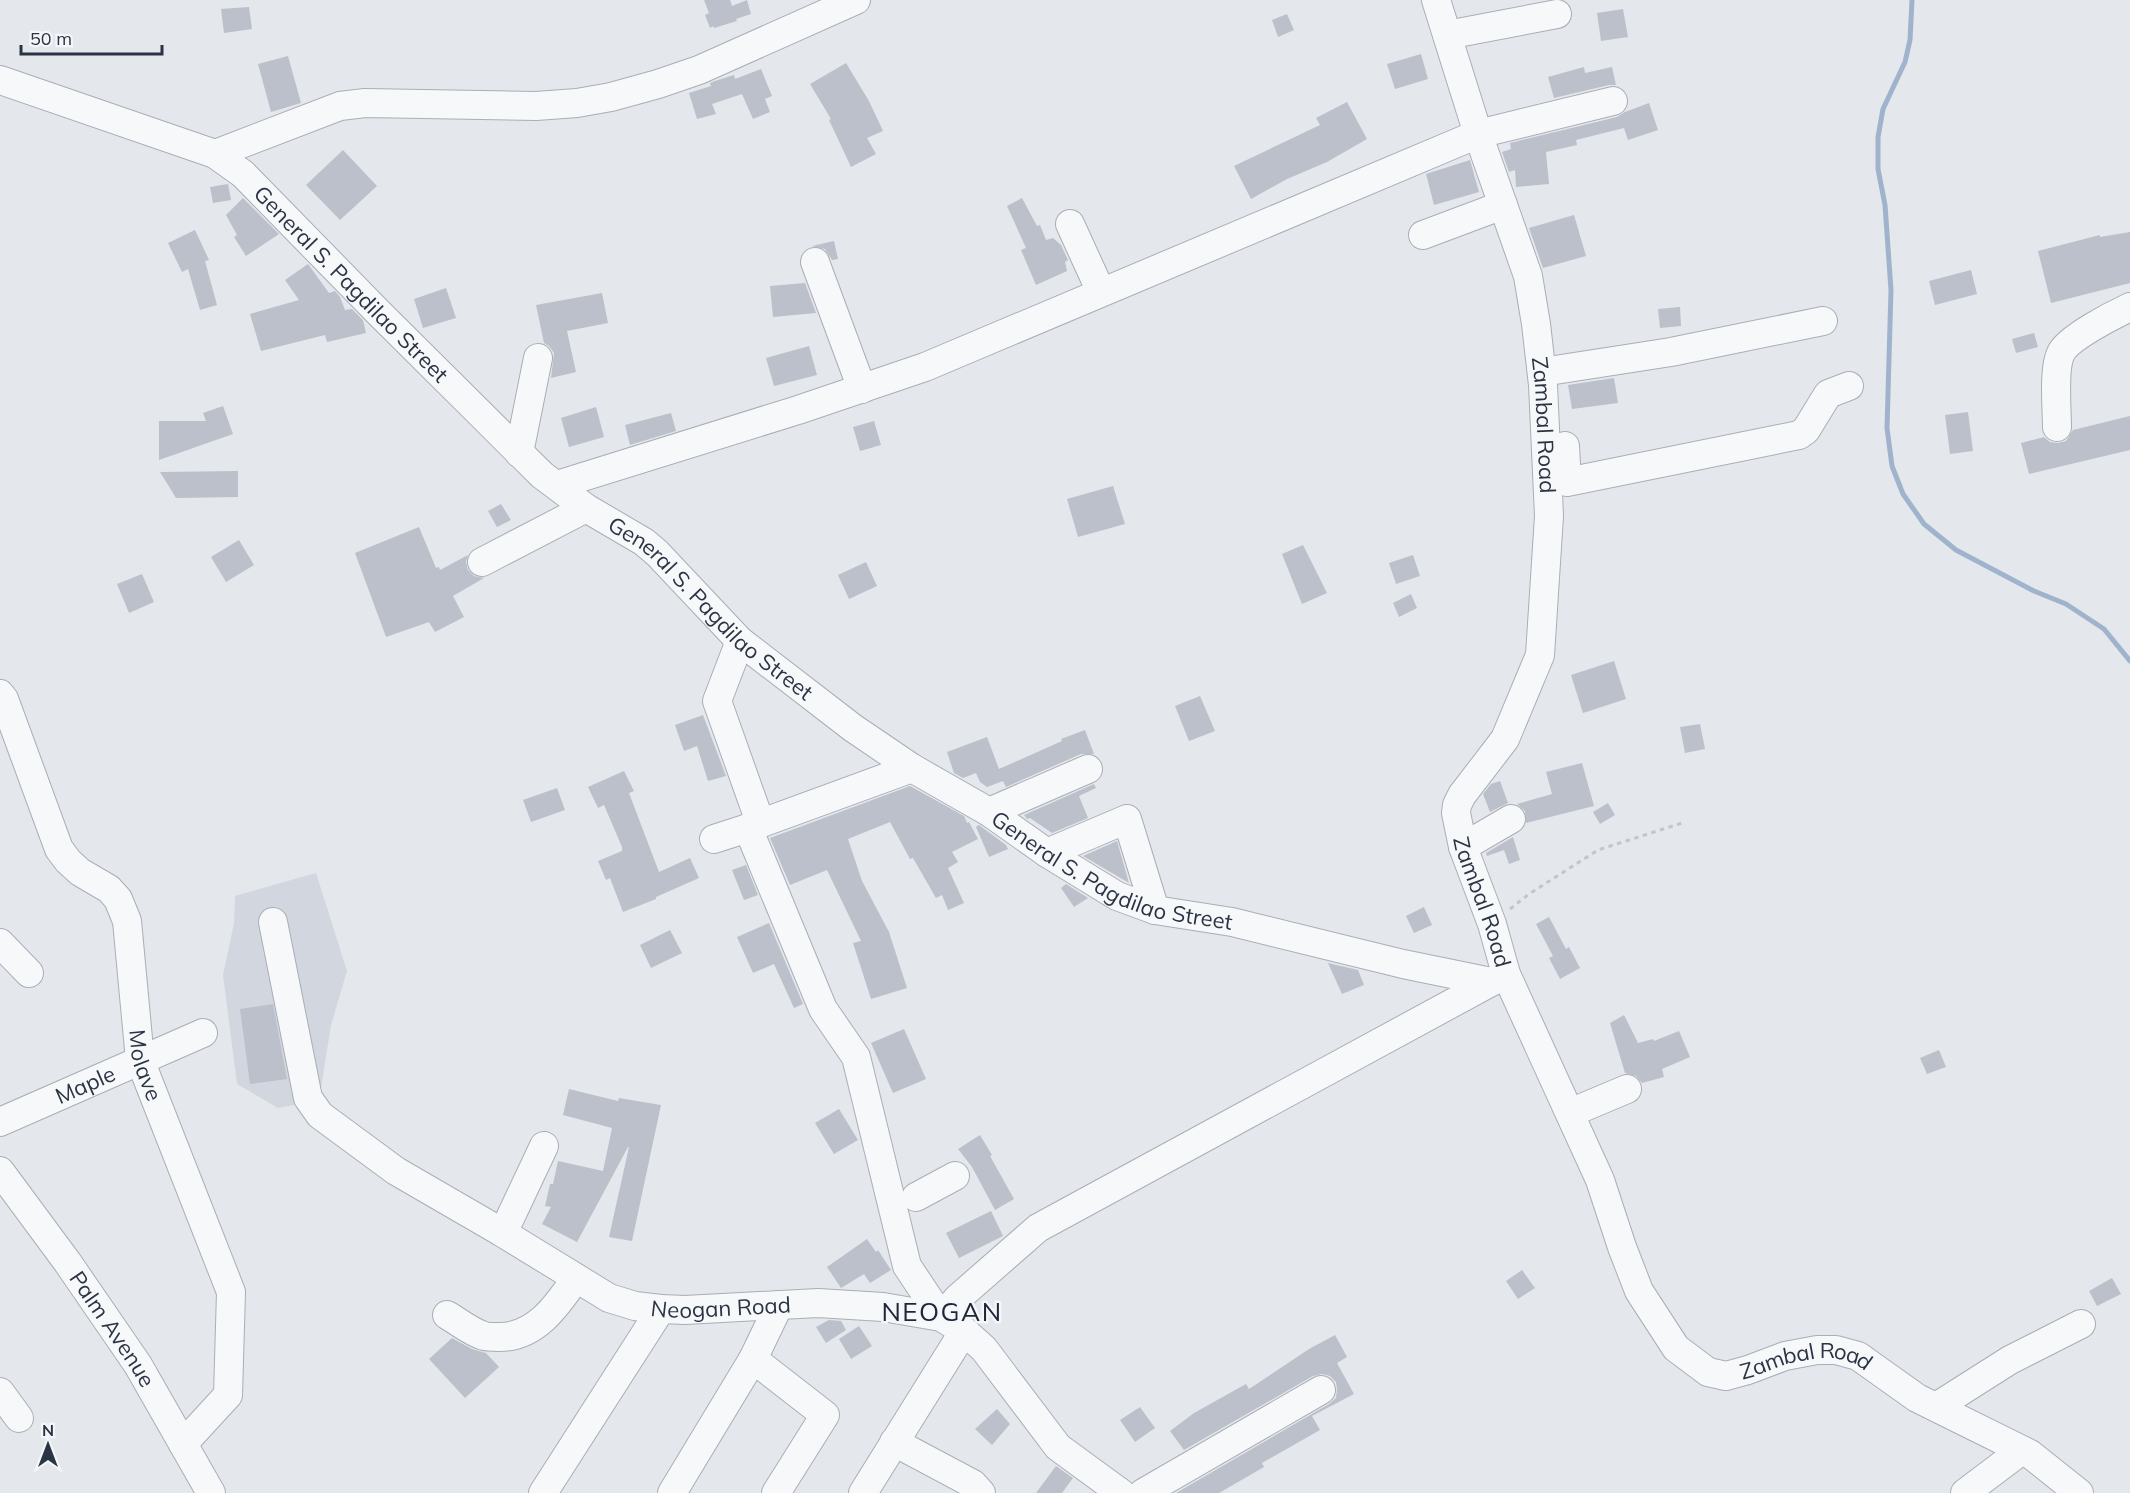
<svg xmlns="http://www.w3.org/2000/svg" width="2130" height="1493" font-family="Mulish,sans-serif">
<style>
.built{fill:#d2d6de}
.lines{fill:none;stroke-linecap:round;stroke-linejoin:round}
.stream{stroke:#9fb4cc;stroke-width:5}
.building{fill:#bbc0ca}
.minor-casing{stroke:#a9aeb7;stroke-width:30}
.path{stroke:#c2c5cb;stroke-width:3;stroke-dasharray:4.5 4.5;stroke-linecap:butt}
.minor{stroke:#f7f8fa;stroke-width:28}
.labels{text-anchor:middle;stroke-width:5;stroke-linejoin:round;paint-order:stroke}
.street-label{font-size:22px;fill:#2b3445;stroke:#f4f6f9}
.quarter-label{font-size:26px;letter-spacing:1.5px;fill:#1d2536;stroke:#f4f6f9}
</style>
<rect width="100%" height="100%" fill="#e4e7ec"/>
<path class="built" d="M316 873 347 971 331 1025 319 1100 278 1108 237 1084 223 975 234 923 235 896Z"/>
<g class="lines">
<path class="stream" d="M1912 0 1910 40 1905 62 1883 109 1878 137V169L1885 205 1891 290 1887 428 1892 466 1903 494 1924 524 1956 550 2034 591 2066 604 2104 629 2130 661"/>
</g>
<path class="building" d="M704 0H730L732 6 747 0 751 14 736 19 737 21 714 28 713 26 710 28 705 15 709 13Z
M249 7 252 29 224 33 221 9Z
M1623 9 1628 37 1601 41 1597 13Z
M1287 14 1294 30 1278 37 1272 20Z
M1421 54 1428 79 1395 89 1387 64Z
M288 56 301 103 271 112 258 64Z
M846 63 869 101 883 131 867 138 876 154 851 167 829 120 831 119 810 84Z
M1584 67 1585 73 1612 67 1616 85H1609L1554 98 1548 77Z
M761 69 772 96 765 99 770 112 753 119 742 94 712 104 716 114 697 119 689 93 711 86 710 83 715 81 734 75 735 79Z
M1347 102 1367 139 1327 162 1287 179 1251 199 1234 166 1320 125 1316 118Z
M1649 103 1658 130 1628 140 1624 128 1576 140 1577 145 1546 152 1549 184 1516 187 1515 170 1509 172 1502 152 1511 149 1510 143 1617 117 1625 112Z
M343 150 377 186 340 220 306 185Z
M1470 160 1479 192 1434 205 1426 174Z
M228 184 231 200 213 203 210 187Z
M243 198 279 234 246 256 234 237 237 235 226 215Z
M1022 198 1037 226 1040 225 1046 240 1053 238 1061 245 1068 260 1065 262 1067 271 1036 285 1021 250 1026 248 1007 206Z
M1574 215 1586 256 1543 268 1529 228Z
M195 230 209 260 205 261 217 305 200 310 188 269 182 272 168 243Z
M2130 232V283L2051 303 2038 251 2100 235V237Z
M834 241 838 259 832 260 825 249 812 246Z
M308 264 329 293 335 291 340 297 345 310 352 309 363 320 366 333 327 342 325 335 261 351 250 314 299 300 285 280Z
M1971 270 1977 294 1935 305 1929 281Z
M805 283 816 313 773 317 770 286Z
M446 288 456 318 423 328 414 299Z
M602 293 608 323 567 331 576 372 551 378 554 353 549 346 544 343 536 305Z
M1680 307 1681 326 1660 328 1658 309Z
M2034 333 2038 347 2016 353 2012 339Z
M809 346 817 375 774 386 766 358Z
M1614 378 1618 403 1572 409 1568 385Z
M223 406 233 434 159 460V421H206L203 413Z
M596 407 604 437 569 447 561 418Z
M1968 412 1973 451 1950 454 1945 415Z
M671 413 676 431 630 445 625 425Z
M2130 416V450L2029 474 2021 443 2044 437 2050 442 2058 443 2066 441 2073 430Z
M874 421 881 445 860 451 853 427Z
M238 471V497L176 498 160 472Z
M1113 486 1125 524 1078 537 1067 499Z
M501 504 511 520 497 527 488 511Z
M419 527 436 568 439 567 440 570 468 555 466 562 468 570 474 576 484 578 453 596 464 617 435 632 429 622 386 637 355 553Z
M239 540 254 565 226 582 211 557Z
M1303 545 1327 593 1302 604 1282 554Z
M1413 555 1420 576 1396 584 1389 563Z
M866 562 877 586 849 599 838 575Z
M142 574 154 602 129 613 117 584Z
M1411 594 1417 608 1399 617 1393 603Z
M1614 661 1626 699 1583 713 1571 675Z
M1200 696 1215 731 1189 741 1175 706Z
M703 715 726 776 708 781 697 746 684 751 675 725Z
M1700 724 1705 749 1685 753 1680 727Z
M1085 730 1094 754H1081L1006 787 1003 781 987 787 980 782 976 773 963 778 954 773 947 752 987 737 999 769 1062 741 1061 739Z
M1582 763 1594 806 1526 823 1525 811 1517 804 1552 794 1546 772Z
M624 771 634 791 629 793 659 872 690 858 699 878 656 897V899L623 912 610 878 606 880 598 861 622 851V847L604 805 598 808 588 787Z
M1500 781 1508 803 1490 812 1483 794 1491 784Z
M1094 784 1096 788 1079 796 1088 818 1052 833 1030 818 1027 819 1024 815Z
M910 786 964 816 967 823 969 822 978 839 952 852 958 862 948 868 964 903 948 910 942 895 936 898 913 858 910 859 890 822 848 839 862 881 889 932 907 988 871 999 853 943 861 941 827 870 790 885 770 838Z
M557 788 565 810 531 822 523 800Z
M1608 803 1615 815 1600 824 1593 812Z
M979 825 1006 845 1008 849 989 857 976 827Z
M1513 837 1520 860 1509 864 1504 850 1487 856 1486 853Z
M1117 841 1129 883 1083 856Z
M746 865 758 895 744 900 732 870Z
M1066 884 1088 898 1074 907 1061 888Z
M1424 907 1432 925 1414 933 1406 916Z
M1549 917 1566 949 1569 947 1580 968 1560 979 1549 958 1553 956 1536 924Z
M769 923 803 1004 794 1008 774 964 753 973 737 937Z
M670 930 682 953 651 968 640 945Z
M1328 963 1358 970 1364 985 1342 994Z
M273 1004 287 1079 250 1084 240 1009Z
M1624 1015 1638 1043 1653 1039 1654 1041 1679 1031 1690 1057 1662 1069 1664 1077 1642 1083 1636 1076 1625 1073 1610 1023Z
M904 1029 926 1079 893 1093 871 1043Z
M1939 1050 1946 1067 1927 1074 1920 1058Z
M569 1089 618 1101 619 1098 661 1105 632 1241 609 1237 629 1147H628L577 1242 542 1224 551 1207 545 1206 550 1184H553L558 1161 603 1171 612 1128 563 1115Z
M839 1109 858 1140 834 1154 815 1123Z
M980 1135 992 1155 990 1156 1014 1199 995 1210 972 1167 958 1149Z
M991 1211 1003 1236 959 1258 946 1233Z
M867 1239 876 1252 878 1250 891 1270 870 1283 864 1274 841 1288 827 1267Z
M1522 1270 1535 1288 1518 1299 1506 1281Z
M2112 1278 2121 1294 2097 1306 2089 1291Z
M829 1320 841 1321 846 1330 826 1343 816 1327Z
M859 1326 872 1346 851 1359 839 1339Z
M1335 1335 1347 1357 1337 1363 1354 1394 1312 1416 1320 1430 1262 1463 1264 1467 1219 1493H1176L1329 1404 1336 1398 1337 1389 1336 1382 1330 1376 1322 1374 1313 1376 1184 1450 1170 1431 1194 1413 1246 1384 1249 1389 1309 1349Z
M452 1338 472 1349 486 1353 499 1367 465 1398 429 1359Z
M1140 1407 1155 1428 1135 1442 1120 1420Z
M997 1409 1010 1424 992 1445 975 1429Z
M1056 1466 1073 1478 1062 1493H1036Z"/>
<g class="lines">
<defs>
<g id="minor">
<path id="s1" d="M1436 0 1478 134 1528 276 1536 324 1543 385 1549 516 1540 655 1505 739 1462 795 1457 805 1456 813 1463 847 1492 924 1506 974 1600 1180 1622 1247 1639 1291 1676 1348 1708 1372 1726 1376 1748 1370 1785 1356 1817 1350H1836L1858 1356 1917 1398 2030 1454 2079 1493"/>
<path d="M1447 35 1557 14"/>
<path id="s2" d="M0 80 215 154 243 174 378 312 542 475 586 508 644 542 657 553 740 641 853 728 912 768 989 812 1047 853 1117 896 1155 910 1232 922 1403 964 1491 982 1506 974"/>
<path d="M215 154 340 106 365 103 536 106 577 103 611 97 658 84 699 70 856 0"/>
<path d="M1070 224 1101 292"/>
<path d="M1423 235 1503 205"/>
<path d="M815 262 862 389"/>
<path d="M1542 372 1671 352 1823 321"/>
<path d="M2057 427C2057 410 2053 368 2061 353 2068 338 2113 315 2130 307"/>
<path d="M1565 446 1567 482 1799 435 1806 430 1828 394 1849 386"/>
<path d="M519 453 538 358"/>
<path d="M557 485 798 410 925 367 1478 134 1613 101"/>
<path d="M482 562 586 508"/>
<path d="M740 641 717 701 760 822"/>
<path id="s3" d="M0 694 4 699 59 849 68 861 80 872 109 889 118 899 127 921 140 1060 231 1292 228 1395 183 1444"/>
<path d="M912 768 748 828 823 1009 856 1057 907 1266 941 1317 958 1298 1038 1228 1491 982"/>
<path d="M989 812 1088 769"/>
<path d="M714 839 748 828"/>
<path d="M1463 847 1511 819"/>
<path d="M1047 853 1127 819 1155 910"/>
<path id="s4" d="M273 922 308 1098 320 1115 396 1171 503 1233 609 1298 635 1306 661 1309 685 1310 818 1303 883 1307 941 1317 964 1331 984 1349 1058 1447 1121 1493"/>
<path d="M0 943 29 973"/>
<path d="M1570 1113 1627 1089"/>
<path id="s5" d="M0 1122 203 1033"/>
<path id="s6" d="M0 1171 68 1263 138 1365 211 1493"/>
<path d="M916 1197 955 1176"/>
<path d="M503 1233 544 1146"/>
<path d="M447 1315C459 1322 471 1332 484 1336 488 1337 493 1337 498 1337 535 1338 557 1306 576 1278"/>
<path d="M753 1359 825 1415 776 1493"/>
<path d="M0 1392 19 1418"/>
<path d="M1936 1407 2010 1360 2081 1324"/>
<path d="M894 1442 973 1484 981 1493"/>
<path d="M543 1493 661 1309"/>
<path d="M672 1493 753 1359 779 1305"/>
<path d="M863 1493 964 1331"/>
<path d="M1143 1493 1321 1390"/>
<path d="M1965 1493 2022 1450"/>
</g>
</defs>
<use href="#minor" class="minor-casing"/>
<path class="path" d="M1510 909 1529 894 1598 850 1685 822"/>
<use href="#minor" class="minor"/>
</g>
<g class="labels">
<g class="street-label">
<text dy="8" stroke="none"><textPath href="#s2" startOffset="416">General S. Pagdilao Street</textPath></text>
<text dy="8" stroke="none"><textPath href="#s1" startOffset="441">Zambal Road</textPath></text>
<text dy="8" stroke="none"><textPath href="#s2" startOffset="902">General S. Pagdilao Street</textPath></text>
<text dy="8" stroke="none"><textPath href="#s2" startOffset="1388">General S. Pagdilao Street</textPath></text>
<text dy="8" stroke="none"><textPath href="#s1" startOffset="945">Zambal Road</textPath></text>
<text dy="8" stroke="none"><textPath href="#s3" startOffset="414">Molave</textPath></text>
<text dy="8" stroke="none"><textPath href="#s5" startOffset="93">Maple</textPath></text>
<text dy="8" stroke="none"><textPath href="#s4" startOffset="656">Neogan Road</textPath></text>
<text dy="8" stroke="none"><textPath href="#s6" startOffset="194">Palm Avenue</textPath></text>
<text dy="8" stroke="none"><textPath href="#s1" startOffset="1575">Zambal Road</textPath></text>
</g>
<g class="quarter-label">
<text x="942" y="1321">NEOGAN</text>
</g>
</g>
<g transform="translate(48 1445)" stroke="#f4f6f9" stroke-width="4.5" paint-order="stroke">
<path d="M0-4.5L10 22L0 15L-10 22Z" fill="#2b3445"/>
<text y="-9" font-size="16" font-weight="bold" text-anchor="middle" fill="#2b3445">N</text>
</g>
<path d="M21 45v9h141v-9" fill="none" stroke="#2b3445" stroke-width="3"/>
<text x="30" y="45" font-size="18" fill="#2b3445" stroke="#f4f6f9" stroke-width="4.5" paint-order="stroke">50 m</text>
</svg>
